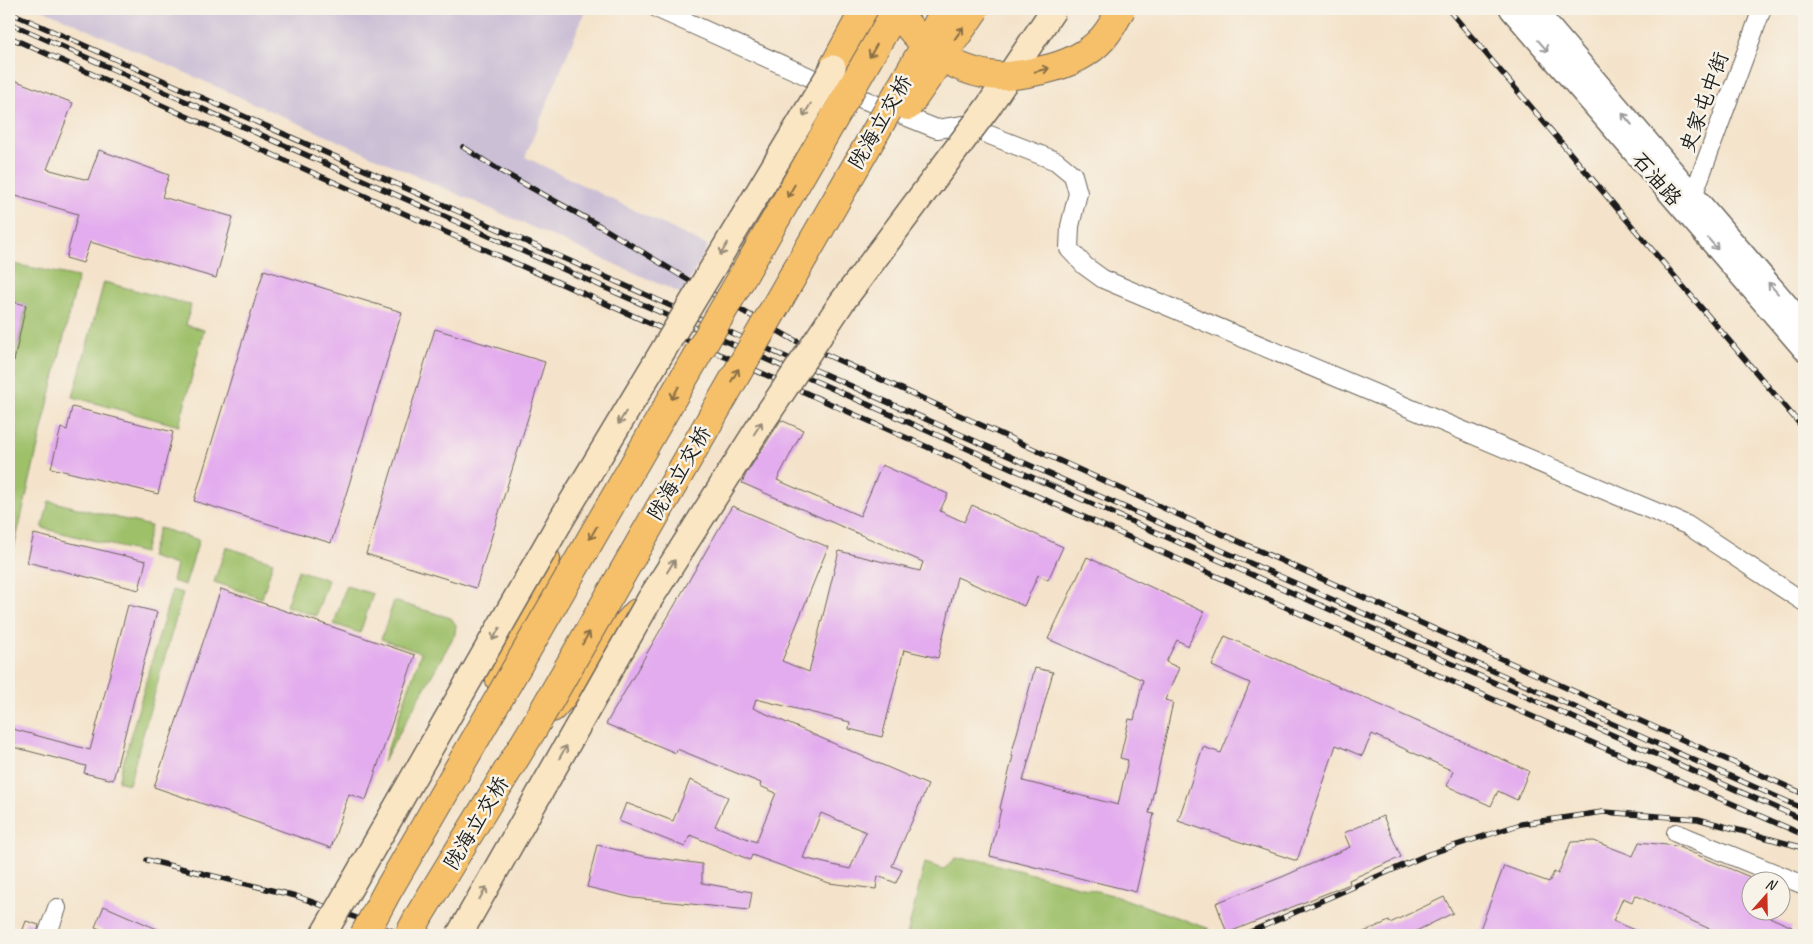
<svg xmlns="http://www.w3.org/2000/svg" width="1813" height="944" font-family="Caveat,'LXGW WenKai TC',sans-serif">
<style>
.industrial{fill:#cbbfd5}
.green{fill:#9ec069;stroke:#5d6e42}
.building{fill:#e3acee;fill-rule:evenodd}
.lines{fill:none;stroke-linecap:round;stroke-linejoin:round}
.minor-casing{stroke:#686259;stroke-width:20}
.tertiary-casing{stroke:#686259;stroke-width:25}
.primary-casing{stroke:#686259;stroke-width:30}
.trunk-casing{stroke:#686259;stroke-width:30}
.minor{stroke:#fff;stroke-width:18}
.tertiary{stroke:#fff;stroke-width:22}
.primary{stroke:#f6c06b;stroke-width:28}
.trunk{stroke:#f6c06b;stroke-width:28}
.rail-casing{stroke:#1c1c1c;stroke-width:5.5}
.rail{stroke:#f7f3e8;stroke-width:4;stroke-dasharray:11;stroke-linecap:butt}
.secondary-bridge-casing{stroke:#686259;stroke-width:28;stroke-linecap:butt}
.trunk-bridge-casing{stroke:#686259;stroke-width:30;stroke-linecap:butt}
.secondary-bridge{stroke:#fbe6c4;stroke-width:25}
.trunk-bridge{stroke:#f6c06b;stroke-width:28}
.oneway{stroke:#896e44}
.oneway2{stroke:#999}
.oneway3{stroke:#978b78}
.labels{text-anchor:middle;stroke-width:5;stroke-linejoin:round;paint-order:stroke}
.street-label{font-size:21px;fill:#1c1c1c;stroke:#f7f3e8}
</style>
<rect width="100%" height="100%" fill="#f7f3e8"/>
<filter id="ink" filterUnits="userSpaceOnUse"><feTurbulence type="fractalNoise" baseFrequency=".02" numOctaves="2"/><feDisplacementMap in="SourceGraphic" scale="10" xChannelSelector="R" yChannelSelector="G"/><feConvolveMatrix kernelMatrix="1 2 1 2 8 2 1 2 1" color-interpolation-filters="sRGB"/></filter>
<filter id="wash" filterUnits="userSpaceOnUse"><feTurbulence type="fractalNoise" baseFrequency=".0096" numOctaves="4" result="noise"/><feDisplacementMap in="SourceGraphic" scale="20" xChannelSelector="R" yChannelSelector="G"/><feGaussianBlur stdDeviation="1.12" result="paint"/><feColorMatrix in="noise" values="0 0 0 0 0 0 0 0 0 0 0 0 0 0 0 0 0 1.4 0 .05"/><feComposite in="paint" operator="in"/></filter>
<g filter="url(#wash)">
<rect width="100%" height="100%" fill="#f4e3ca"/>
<path class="industrial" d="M42 9H586L525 157 708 246 682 294Z"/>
<path class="green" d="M9 263 78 277 9 569V365L12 351 18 345 26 305 9 301Z
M104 282 191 305 186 325 204 330 179 426 73 397Z
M49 501 151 526 144 553 42 528Z
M159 528 199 540 185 585 172 581 176 565 150 557Z
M226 547 273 562 262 598 214 582Z
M298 570 328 580 316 616 286 606Z
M346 586 373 594 360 633 334 624Z
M172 590 183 593 129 784 118 781Z
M394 601 451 618 456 625 455 634 383 762 421 653 381 639Z
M955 858 979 860 1116 896 1210 929 1195 935H907L925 863 944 869Z"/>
<g id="blocks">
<path class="building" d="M9 78 73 103 47 169 88 180 99 150 169 175 162 197 233 217 216 278 90 242 83 263 66 258 78 214 9 194Z
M264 270 402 312 331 543 194 501Z
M9 301 26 305 14 361H9Z
M435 329 545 362 476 588 366 554Z
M72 407 173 432 158 494 51 468 61 428 67 430Z
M781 420 803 430 777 480 860 516 882 465 948 494 940 511 964 522 972 505 1063 547 1048 580 1038 575 1024 606 957 577 938 658 904 650 882 737 849 729 850 722 756 699 753 708 928 785 892 866 902 870 896 883 878 876 876 889 829 883 752 855 750 860 690 835 685 847 619 821 626 803 673 821 690 780 728 797 715 826 756 842 776 793 760 786 761 783 677 749 676 753 606 724 732 506 828 547 782 661 809 672 839 551 920 571 923 562 742 483 746 474ZM821 813 866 832 850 869 803 858Z
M34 534 146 561 139 590 27 562Z
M1087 557 1204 612 1188 646 1177 640 1166 662 1179 668 1165 700 1173 702 1149 813 1154 814 1136 892 990 856 1001 809 1000 808 1013 756 1011 755 1035 668 1053 672 1023 781 1118 805 1128 760 1120 758 1129 719 1134 720 1143 680 1048 639Z
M221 589 415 655 366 800 349 794 331 848 154 787Z
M128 605 157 612 113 780 84 773 86 766 9 746V728L90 750Z
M1225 636 1529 771 1517 800 1498 791 1491 806 1447 786 1453 771 1372 734 1362 756 1336 745 1297 861 1178 821 1203 747 1221 753 1250 683 1212 666Z
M1383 816 1401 857 1349 880 1350 884 1227 933 1216 903 1282 877 1350 847 1344 833Z
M1594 841 1633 856 1639 842 1676 846 1750 877V912H1758L1792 927 1788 935H1723L1635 895 1632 902 1623 898 1613 921 1646 935H1497L1480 929 1504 866 1549 882 1554 872 1558 874 1571 842Z
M597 845 643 856 702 864V883L752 892 749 910 633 898 587 887Z
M1444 897 1453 913 1408 935H1357L1389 921 1390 923Z
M104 906 171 935H115L95 927Z
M26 921 39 925 37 935H21Z"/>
</g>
</g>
<g filter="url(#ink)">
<use href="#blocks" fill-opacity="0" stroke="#686259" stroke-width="1"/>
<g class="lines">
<defs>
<path id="minor" d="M658 9 825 84 937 129 964 125 1056 161 1073 175 1078 193 1070 226 1069 249 1085 266 1103 279 1687 525 1804 602
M1686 203 1693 196 1762 9
M1676 833 1804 885
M47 935 57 908"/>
<path id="tertiary" d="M1511 9 1804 349
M1534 9 1797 317"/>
<path id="primary" d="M833 68 865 9"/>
<path id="trunk" d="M500 680 546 559
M552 708 637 613"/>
</defs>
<use href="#minor" class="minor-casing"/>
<use href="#tertiary" class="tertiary-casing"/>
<use href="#primary" class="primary-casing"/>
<use href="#trunk" class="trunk-casing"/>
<use href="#minor" class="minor"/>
<use href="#tertiary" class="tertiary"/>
<use href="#primary" class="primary"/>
<use href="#trunk" class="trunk"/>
<defs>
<path id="rail" d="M1448 9 1804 429
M9 12 1804 809
M9 23 1804 820
M9 37 1451 681 1804 835
M463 147 499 170 600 226 693 283 794 340 1168 510 1804 794
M147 860 296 896 404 935
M1243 935 1429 854 1521 824 1603 812 1698 819 1804 848"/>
</defs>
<use href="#rail" class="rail-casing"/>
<use href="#rail" class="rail"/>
<defs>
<path id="secondary-bridge" d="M323 935 561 520 833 68
M459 935 650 599 757 430 842 302 988 107 1054 9"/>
<path id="trunk-bridge" d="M897 9C917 45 956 73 998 76 1012 77 1029 73 1043 70 1065 65 1088 55 1103 38 1110 30 1116 19 1121 9
M908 106 975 9
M364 935 387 892 897 9
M409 935 420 914 533 729 946 9"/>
</defs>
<use href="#secondary-bridge" class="secondary-bridge-casing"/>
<use href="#trunk-bridge" class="trunk-bridge-casing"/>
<use href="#secondary-bridge" class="secondary-bridge"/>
<use href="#trunk-bridge" class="trunk-bridge"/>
</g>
<defs><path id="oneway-shaft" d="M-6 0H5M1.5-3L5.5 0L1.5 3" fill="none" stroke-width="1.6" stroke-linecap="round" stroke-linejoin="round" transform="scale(1.25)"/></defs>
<g class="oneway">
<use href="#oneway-shaft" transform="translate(959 33) rotate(-55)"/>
<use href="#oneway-shaft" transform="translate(873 51) rotate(120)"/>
<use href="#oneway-shaft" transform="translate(1042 70) rotate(-14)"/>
<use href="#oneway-shaft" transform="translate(791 191) rotate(120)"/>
<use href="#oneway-shaft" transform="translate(735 375) rotate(-60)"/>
<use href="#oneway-shaft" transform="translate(675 393) rotate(120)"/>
<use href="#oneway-shaft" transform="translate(593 533) rotate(120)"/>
<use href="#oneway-shaft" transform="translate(586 638) rotate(-60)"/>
</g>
<g class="oneway2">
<use href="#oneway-shaft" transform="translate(1543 46) rotate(49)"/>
<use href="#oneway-shaft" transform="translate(1627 119) rotate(-130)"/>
<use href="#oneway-shaft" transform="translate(1713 244) rotate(49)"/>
<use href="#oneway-shaft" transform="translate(1773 288) rotate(-131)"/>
</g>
<g class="oneway3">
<use href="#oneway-shaft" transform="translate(807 110) rotate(121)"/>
<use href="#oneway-shaft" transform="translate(724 249) rotate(121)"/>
<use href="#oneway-shaft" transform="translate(622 418) rotate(121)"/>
<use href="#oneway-shaft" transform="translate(758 428) rotate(-57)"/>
<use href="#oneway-shaft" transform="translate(671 566) rotate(-58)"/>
<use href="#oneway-shaft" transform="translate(496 634) rotate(120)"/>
<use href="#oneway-shaft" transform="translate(563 752) rotate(-60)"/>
<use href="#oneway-shaft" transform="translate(483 893) rotate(-60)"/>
</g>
</g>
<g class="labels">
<g class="street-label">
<text transform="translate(1704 102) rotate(-70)" y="7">史家屯中街</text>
<text transform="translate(880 122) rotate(-60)" y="7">陇海立交桥</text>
<text transform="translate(1657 179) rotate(49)" y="7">石油路</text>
<text transform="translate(679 473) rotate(-60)" y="7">陇海立交桥</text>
<text transform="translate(476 823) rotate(-59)" y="7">陇海立交桥</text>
</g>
</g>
<rect width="1813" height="944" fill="none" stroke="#f7f3e8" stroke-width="30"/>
<g transform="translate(1766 896) rotate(20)"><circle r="24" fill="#f7f3e8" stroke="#9f9d96"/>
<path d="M0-4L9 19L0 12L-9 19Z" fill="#c8321e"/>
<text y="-8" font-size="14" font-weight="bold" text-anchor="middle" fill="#1c1c1c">N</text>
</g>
</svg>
